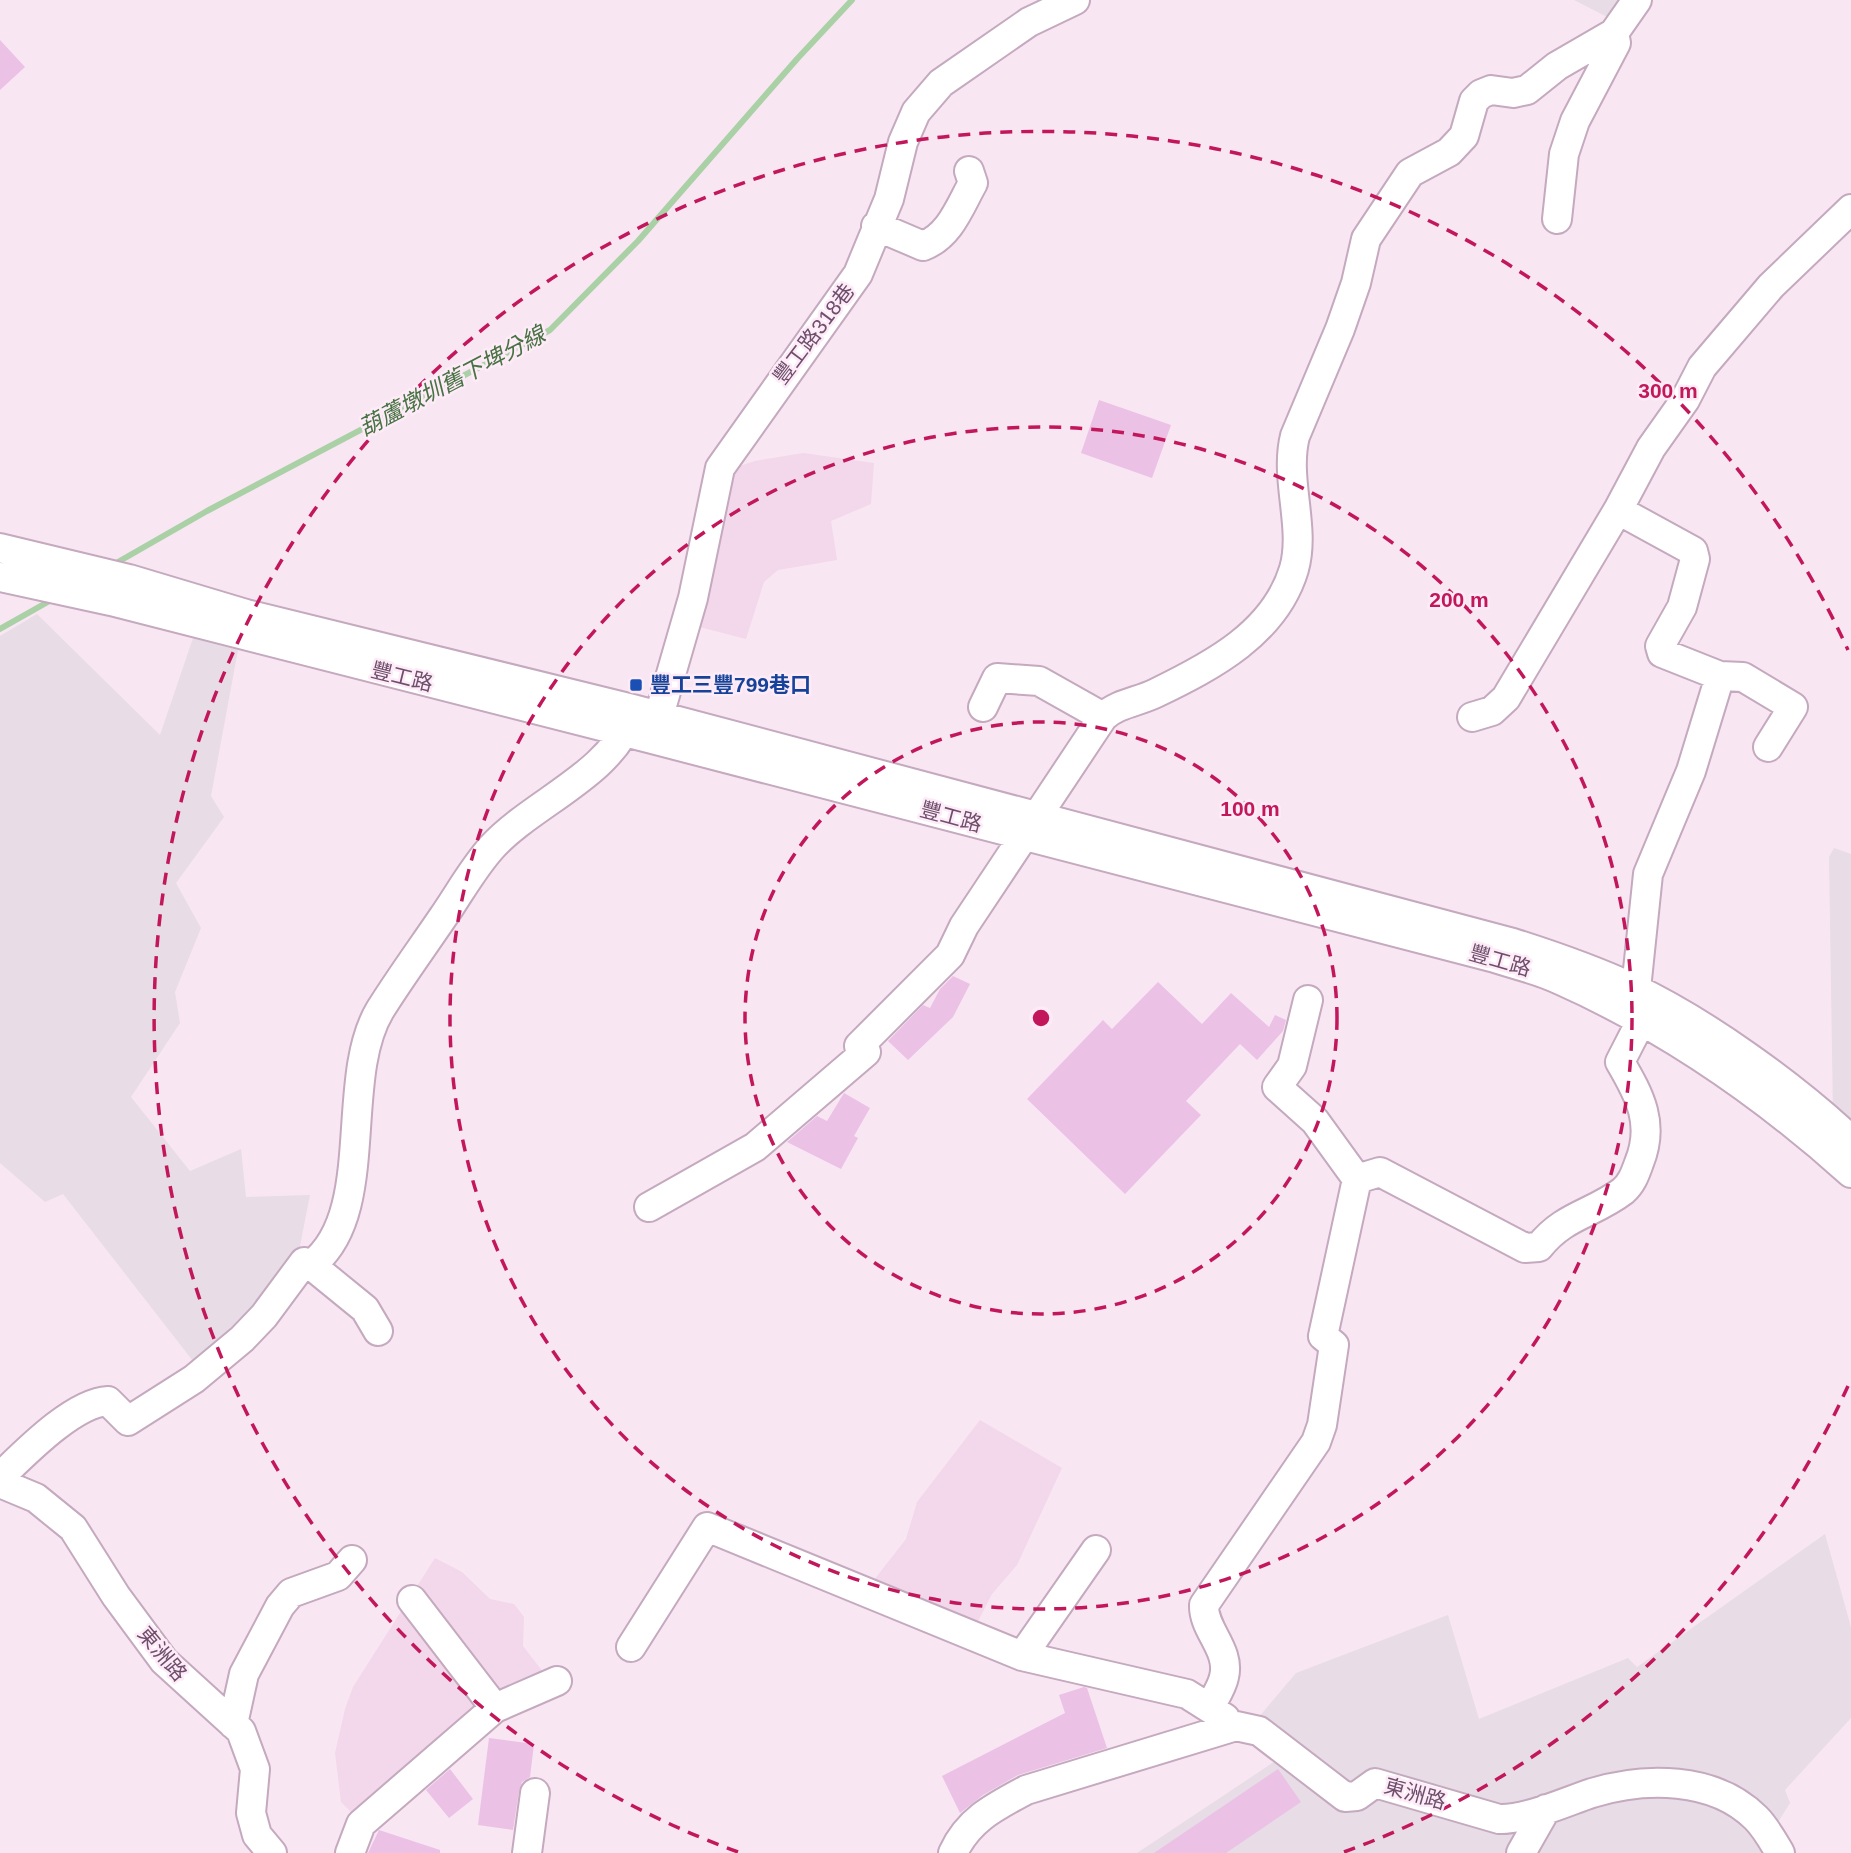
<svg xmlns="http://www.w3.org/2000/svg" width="1851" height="1853" font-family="Arial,'Noto Sans TC',sans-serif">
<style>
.residential{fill:#f2d8ea}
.industrial{fill:#e8dce6}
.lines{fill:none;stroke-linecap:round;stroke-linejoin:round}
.stream{stroke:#a9d1a5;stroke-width:6}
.building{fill:#ebc1e5}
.minor-casing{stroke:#c4a9bf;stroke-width:32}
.minor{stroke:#fff;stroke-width:28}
.ring{fill:none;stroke:#c2185b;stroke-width:3.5;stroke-dasharray:12 9}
.transit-dot{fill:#1a4fb4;stroke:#fdecf7;stroke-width:2.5}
.labels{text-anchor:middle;stroke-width:5;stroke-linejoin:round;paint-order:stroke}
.street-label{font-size:21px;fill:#6f4e6c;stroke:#fdecf7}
.transit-label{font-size:21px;font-weight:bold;fill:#164399;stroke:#fdecf7;text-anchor:start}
.water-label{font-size:23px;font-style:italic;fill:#487244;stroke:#fdecf7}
.centre{fill:#c2185b;stroke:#fdecf7;stroke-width:3.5}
.ring-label{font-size:21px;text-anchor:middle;font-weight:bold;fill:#c2185b;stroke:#fdecf7;stroke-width:5;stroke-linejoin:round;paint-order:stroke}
</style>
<rect width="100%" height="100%" fill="#f9e6f3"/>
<path class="residential" d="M803 453 874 463 871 504 831 521 837 560 778 570 764 582 746 639 692 625 730 469 755 461Z
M980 1420 1062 1468 1017 1565 992 1594 975 1627 870 1585 906 1539 917 1502Z
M435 1558 462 1572 490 1599 514 1604 524 1617 523 1646 543 1672 358 1819 341 1802 335 1753 345 1709 353 1687Z"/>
<path class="industrial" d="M1574 0H1630L1615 21Z
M37 614 160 735 193 638 238 650 211 796 224 817 176 883 201 928 175 992 180 1023 131 1097 190 1171 241 1149 246 1197 310 1195 299 1251 255 1317 196 1365 63 1194 45 1202 0 1163V636Z
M1834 848 1851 854V1128L1833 1114 1829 857Z
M1825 1534 1851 1627V1718L1785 1790 1790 1803 1775 1827 1780 1853H1137L1292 1750 1258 1718 1296 1673 1448 1615 1479 1719 1628 1658 1637 1667Z"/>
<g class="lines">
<path class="stream" d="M111 566 207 511 550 330 638 241 797 59 852 0
M0 629 53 599"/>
</g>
<path class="building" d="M0 40 25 67 0 90Z
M1099 400 1171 425 1152 478 1081 453Z
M953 976 970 984 953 1017 908 1060 888 1041 923 1005 930 1008 940 989Z
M1158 982 1202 1024 1231 993 1269 1027 1275 1015 1286 1020 1283 1031 1257 1060 1240 1044 1186 1101 1201 1115 1125 1194 1027 1099 1103 1020 1112 1029Z
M844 1093 870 1108 854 1136 858 1138 841 1169 787 1142 817 1116 827 1121Z
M1084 1687 1087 1688 1107 1748 1018 1775 983 1795 960 1813 942 1776 1065 1713 1059 1695Z
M489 1738 534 1744 530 1777 522 1782 519 1791 513 1830 478 1825Z
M450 1769 473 1799 449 1818 426 1790Z
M1278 1769 1301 1802 1226 1853H1154Z
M379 1830 440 1850V1853H368Z"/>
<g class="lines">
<defs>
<path id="minor" d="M1557 219 1564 154 1575 121 1616 43 1614 33
M876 226 923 246C950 236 960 206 973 183L969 171
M0 548 129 579 246 614 633 709 1513 943C1554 956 1594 970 1633 988 1705 1022 1792 1085 1851 1140
M0 577 111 601 652 739 1495 958C1516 965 1540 970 1560 980 1668 1028 1764 1095 1851 1173
M1720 676 1743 677 1793 707 1768 747
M983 707 997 678 1039 681 1103 717
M1472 717 1492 711 1506 698 1618 510
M654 733 693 598 720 468 858 274 889 199 903 142 916 112 941 83 1029 22 1075 0
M1308 1000 1292 1066 1277 1087 1315 1121 1357 1179
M649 1207 755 1147 866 1052 859 1046 950 955 964 926 1103 717C1118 703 1138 702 1156 693 1212 666 1275 633 1294 569 1306 527 1284 479 1295 436L1340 329 1356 283 1366 239 1410 173 1449 152 1464 136 1474 101 1481 94 1491 90 1513 93 1527 90 1557 66 1614 33 1637 0
M311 1265 365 1309 378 1331
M0 1477C25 1453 73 1403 108 1401L128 1421 194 1379 242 1339 264 1316 304 1262 311 1265C378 1214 338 1080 380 1010 400 978 422 948 443 917 459 894 473 868 492 847 531 804 611 774 630 718
M0 1483 36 1498 73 1528 116 1596 164 1661 241 1731 255 1769 251 1813 257 1835 272 1853
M412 1600 495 1708
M631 1647 707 1527 1022 1656 1187 1694 1225 1718
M1022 1656 1096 1550
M1210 1707C1215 1697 1222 1687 1224 1677 1231 1650 1203 1630 1204 1605L1316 1442 1322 1425 1334 1345 1323 1336 1357 1179 1380 1172 1525 1248 1539 1247C1564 1215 1593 1214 1623 1191 1632 1183 1635 1174 1639 1163 1655 1124 1640 1096 1620 1062L1641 1021 1636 989 1648 874 1691 771 1720 676 1662 653 1660 646 1682 607 1695 559 1693 551 1618 510 1651 448 1685 400 1702 367 1771 286 1851 209
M233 1724 244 1674 280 1606 291 1593 338 1576 352 1560
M350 1853 361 1824 495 1708 557 1681
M527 1853 535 1793
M953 1853C968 1820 994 1807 1026 1790L1236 1726 1259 1731 1345 1797 1357 1796 1375 1783 1499 1819C1526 1820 1565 1802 1592 1793 1644 1777 1714 1776 1756 1818 1766 1828 1773 1841 1780 1853
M1521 1853 1546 1809"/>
</defs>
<use href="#minor" class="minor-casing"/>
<use href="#minor" class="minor"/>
</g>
<g class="ring">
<circle cx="1041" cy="1018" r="296"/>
<circle cx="1041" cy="1018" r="591"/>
<path d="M1848 1386A887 887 0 0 1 1344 1852M738 1852A887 887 0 1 1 1848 650"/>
</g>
<rect class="transit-dot" x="629" y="678" width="14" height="14" rx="3.5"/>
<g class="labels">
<g class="street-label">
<text transform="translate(814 334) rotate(-53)" y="7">豐工路318巷</text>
<text transform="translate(402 677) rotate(14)" y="7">豐工路</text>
<text transform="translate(951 817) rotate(15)" y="7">豐工路</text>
<text transform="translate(1500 961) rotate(16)" y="7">豐工路</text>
<text transform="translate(162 1654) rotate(50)" y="7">東洲路</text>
<text transform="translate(1415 1794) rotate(16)" y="7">東洲路</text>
</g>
<g class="transit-label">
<text x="650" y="692">豐工三豐799巷口</text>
</g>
<g class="water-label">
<text transform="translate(452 381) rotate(-28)" y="8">葫蘆墩圳舊下埤分線</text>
</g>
</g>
<circle cx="1041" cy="1018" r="10" class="centre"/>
<g class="ring-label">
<text x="1668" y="398">300 m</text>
<text x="1459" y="607">200 m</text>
<text x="1250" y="816">100 m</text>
</g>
</svg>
